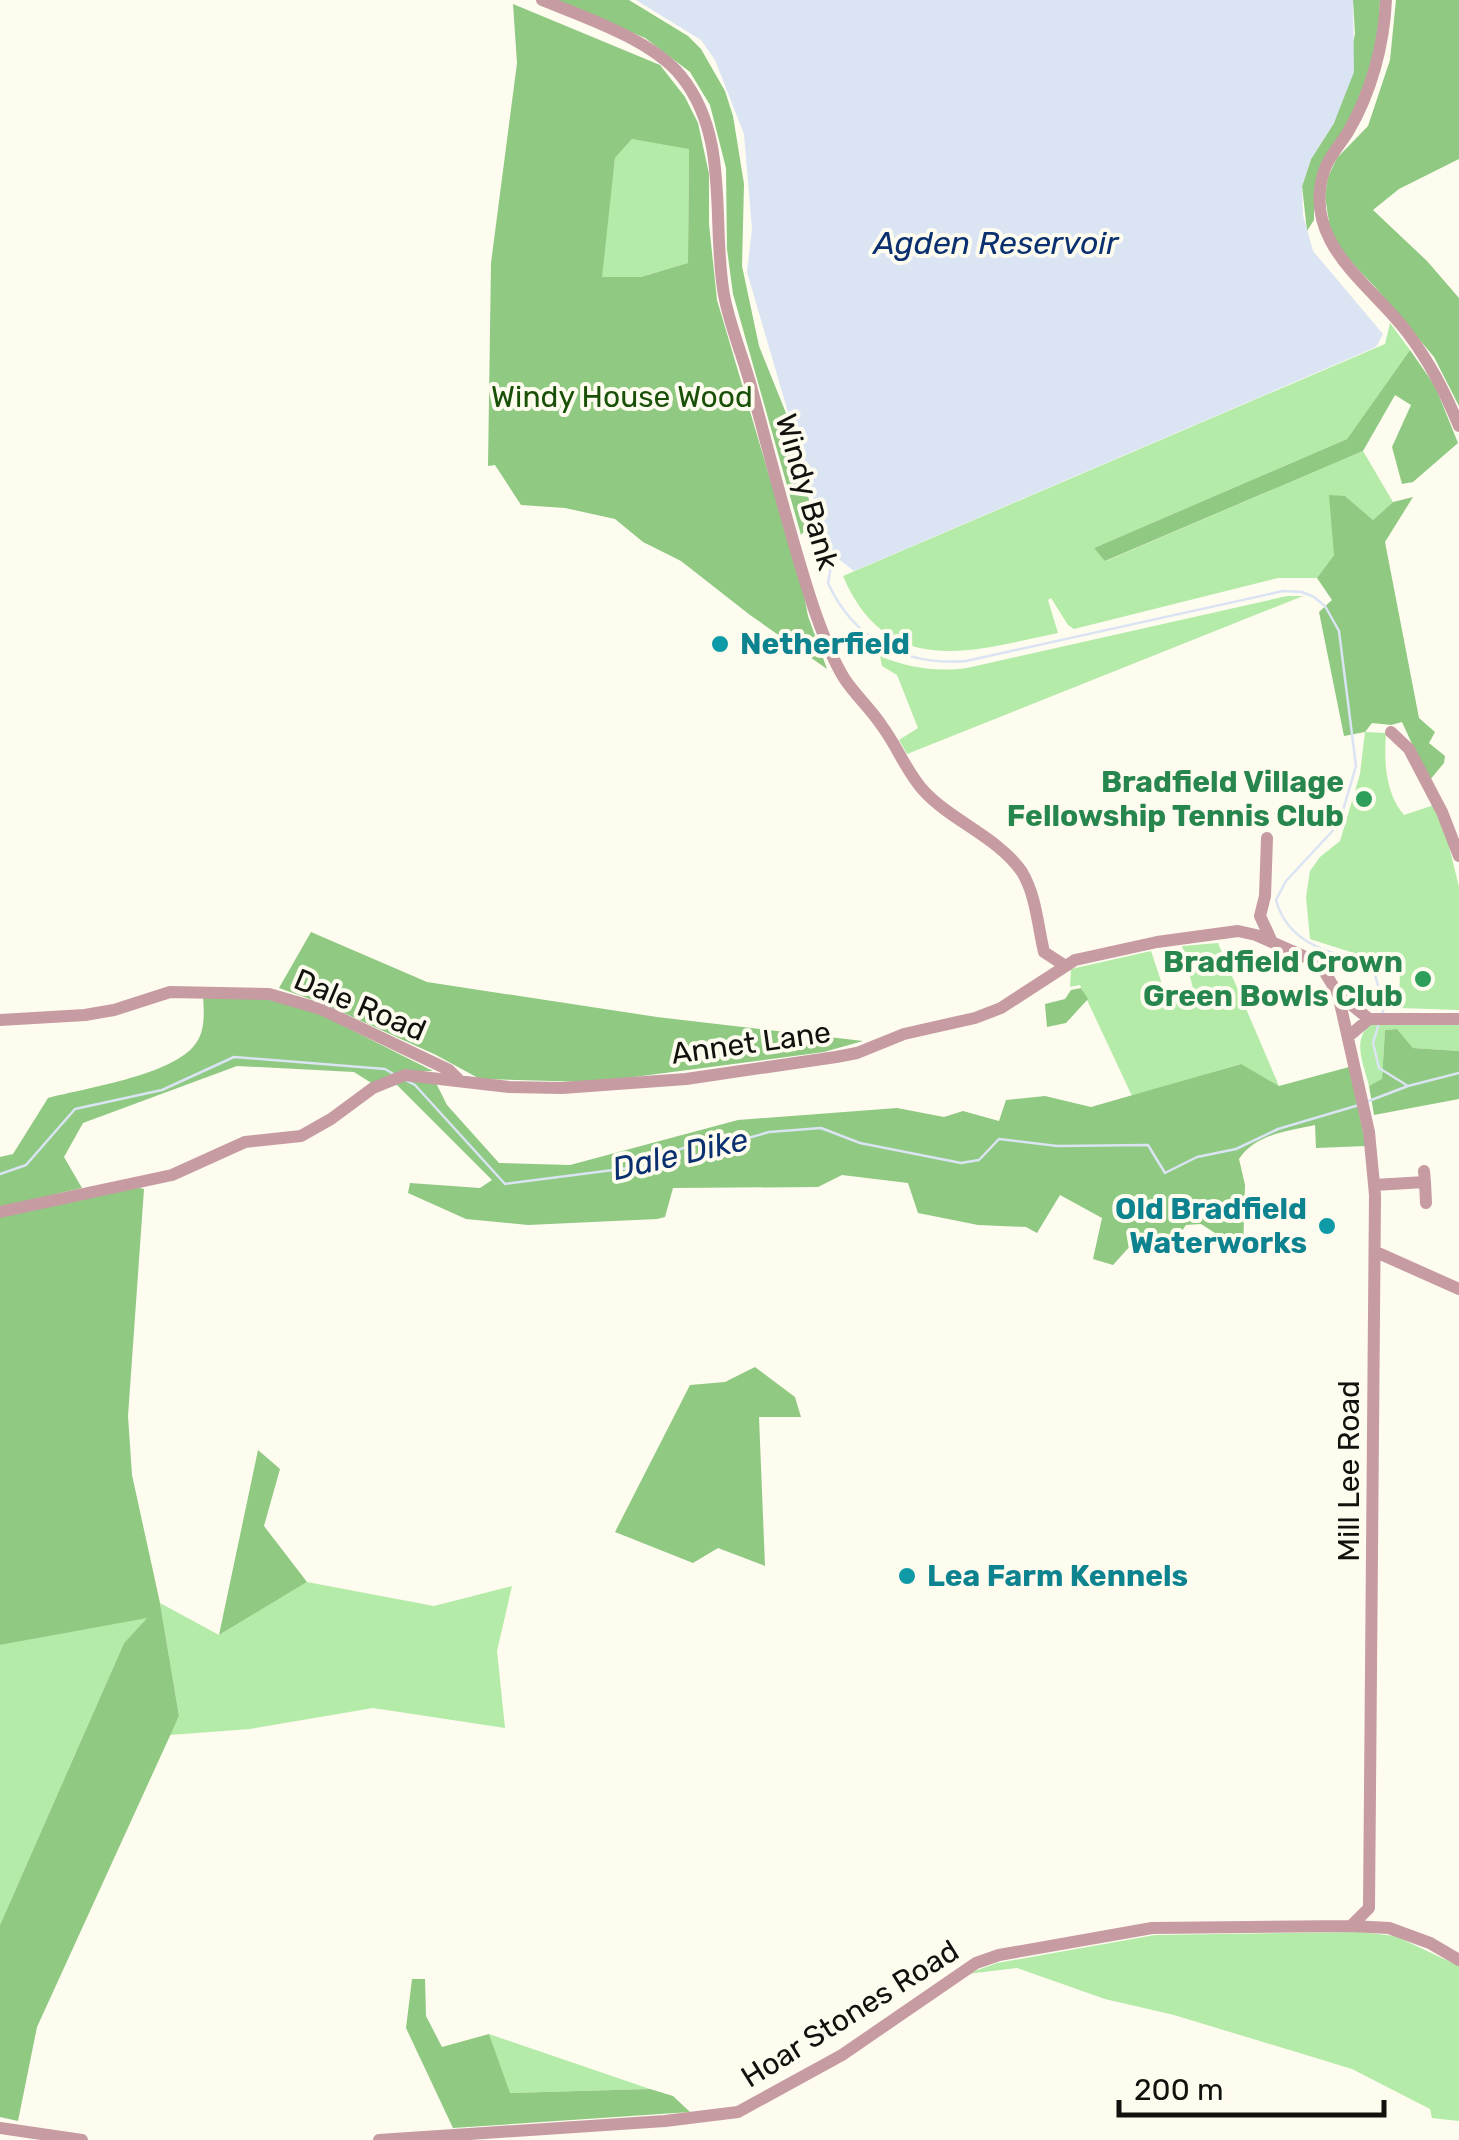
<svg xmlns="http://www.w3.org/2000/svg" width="1459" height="2140" font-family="Rubik,sans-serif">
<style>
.green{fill:#b4eba8}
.forest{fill:#8fc982;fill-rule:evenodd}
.water{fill:#dae4f3}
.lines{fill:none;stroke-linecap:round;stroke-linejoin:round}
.stream{stroke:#dae4f3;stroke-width:2.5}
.minor{stroke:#c69ba2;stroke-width:12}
.culture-dot{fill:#0f9aa8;stroke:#fefbef;stroke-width:4}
.leisure-dot{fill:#2e9e5b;stroke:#fefbef;stroke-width:4}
.labels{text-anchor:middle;stroke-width:8;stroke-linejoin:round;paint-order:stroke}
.park-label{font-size:30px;fill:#175006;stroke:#fefbef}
.street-label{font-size:30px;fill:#12110d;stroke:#fefbef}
.culture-label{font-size:30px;font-weight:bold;fill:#0d838f;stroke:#fefbef;text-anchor:start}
.leisure-label{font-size:30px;font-weight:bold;fill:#27864d;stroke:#fefbef;text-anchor:end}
.water-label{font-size:32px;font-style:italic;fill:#0b306f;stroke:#fefbef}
</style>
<rect width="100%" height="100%" fill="#fefbef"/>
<path class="green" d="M632 139 689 148 688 263 641 277H601L615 158Z
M1390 323 1410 350 1347 439 1094 548 1106 561 1363 451 1393 502 1373 520 1345 496 1334 555 1317 578H1278L1074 629 1068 625 1051 598 1048 600 1058 633C972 651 887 680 843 576L1385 344Z
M1287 596H1303L907 754 899 740 918 728 897 675 882 666 880 656C909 668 936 672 967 668Z
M1365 732 1386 733C1384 761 1385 793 1404 815L1434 805 1441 813 1459 887V1010L1399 1008 1400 968 1310 939 1306 897 1310 871 1320 857 1340 841 1360 774Z
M1218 943 1279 1086 1240 1064 1132 1096 1080 985 1070 987 1071 969 1151 951 1162 984 1174 1001 1194 992 1182 946Z
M1371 1024H1459V1051L1413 1048 1397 1029 1385 1030 1382 1080 1369 1086C1364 1064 1351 1040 1371 1024Z
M307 1582 434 1606 512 1586 497 1651 505 1728 373 1708 250 1729 170 1735 179 1716 160 1603 219 1635Z
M148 1617 124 1643 0 1925V1645Z
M1360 1932 1395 1936 1459 1966V2121L1432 2118 1430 2109 1352 2069 1174 2015 1105 1999 1017 1968 967 1974 997 1963 1155 1935Z
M489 2034 650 2089 509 2093Z"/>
<path class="forest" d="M556 0H629L688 36 701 49 725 91 733 116 744 184 742 266 759 346 792 428 797 465 811 505 812 521 801 535 733 294 727 249 726 168 710 105 690 72 645 38Z
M1353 0H1380L1378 42 1356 108 1314 194V220L1307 231 1302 186 1311 159 1334 123 1355 34Z
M1396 0H1459V159L1399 189 1373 210 1427 261 1459 298V406L1434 357 1376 288 1332 242 1325 196 1328 177 1337 158 1368 126 1390 60Z
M513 4 660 65 685 97 698 123 709 174V224L717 300 803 590 808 616 827 669 750 615 681 561 643 542 615 519 565 508 521 505 495 465 488 466 491 263 517 63ZM632 139 689 149 688 263 641 277H602L615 158Z
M1410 350 1435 386 1458 443 1413 482 1402 484 1392 447 1411 405 1395 395 1363 451 1105 561 1094 548 1347 439Z
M1329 495 1345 496 1373 520 1393 502 1413 497 1385 542 1419 718 1435 732 1429 743 1445 756 1444 763 1429 781 1402 722 1391 725 1372 723 1365 732 1344 736 1319 612 1332 600 1317 578 1334 555Z
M311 932 427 982 657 1017 863 1041 824 1052 619 1079 587 1082 480 1079 436 1055 324 1004 279 988Z
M1081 988 1088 999 1066 1023 1047 1027 1045 1004 1065 999 1071 990Z
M203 996 267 999 320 1014 433 1071H401L373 1084 354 1072 237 1066 83 1123 64 1157 82 1188 0 1207V1157L13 1154 48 1098C86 1088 167 1076 193 1047 206 1033 204 1013 203 996Z
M1397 1029 1413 1048 1459 1051V1099L1374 1115 1369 1086 1382 1079 1385 1030Z
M1241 1064 1279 1086 1349 1067 1366 1146 1316 1148 1315 1125C1288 1131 1255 1134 1239 1159L1245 1185 1243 1251 1201 1224 1186 1225 1172 1245 1132 1244 1113 1265 1093 1259 1102 1218 1060 1195 1037 1233 1026 1227 978 1225 918 1213 908 1183 842 1175 818 1187 673 1188 665 1217 657 1219 528 1225 466 1219 408 1193 410 1183 480 1188 492 1180 393 1081 406 1077 436 1083 447 1105 499 1163 570 1165 738 1120 897 1108 944 1117 963 1111 999 1121 1006 1100 1045 1096 1091 1107Z
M131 1186 144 1189 128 1416 132 1475 160 1603 179 1716 37 2027 18 2121 0 2117V1925L124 1643 147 1618 0 1645V1215Z
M755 1367 795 1397 801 1417H759L765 1566 718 1548 693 1563 615 1532 690 1385 725 1382Z
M258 1450 280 1469 264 1526 307 1582 219 1635Z
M412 1979H425L426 2016 442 2047 489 2034 510 2093 650 2089 673 2096 690 2112 453 2128 406 2028Z"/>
<path class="water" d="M636 0H1353L1354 72 1334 123 1311 159 1302 186 1303 215 1313 251 1383 334 1376 347 854 571 809 536 818 515 747 272 752 229 744 134 715 60 701 40Z"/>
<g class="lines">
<path class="stream" d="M834 550 828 583C854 640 905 666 966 661L1283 591 1302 592 1314 597 1325 606 1339 631 1356 766 1339 824 1286 881 1276 900C1288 945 1331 953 1372 964L1384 1007 1382 1015
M1379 1023 1373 1043 1379 1068 1408 1086
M407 1081 415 1085 505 1184 629 1168 697 1143 738 1141 769 1132 821 1128 860 1143 961 1163 979 1160 999 1139 1057 1146 1148 1145 1165 1173 1197 1157 1236 1149 1278 1129 1359 1105
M1366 1102 1408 1086 1459 1073
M0 1174 26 1165 75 1109 162 1090 234 1057 385 1069 395 1075"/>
<path class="minor" d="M542 0C584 17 652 40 681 76 731 138 711 223 724 295 730 327 744 359 752 390 772 463 790 537 814 609 822 632 831 657 844 678 855 695 871 709 882 726 897 746 906 771 923 790 951 821 998 837 1022 872 1036 895 1038 927 1044 952L1064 965
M1386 0C1384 45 1371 93 1348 132 1340 145 1329 156 1324 171 1301 243 1370 283 1407 332 1430 363 1444 390 1459 426
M1391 732 1409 749 1442 812 1459 856
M1267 838 1265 896 1260 916 1272 942
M1338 994 1369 1019
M0 1020 85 1015 114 1010 170 992 269 994 321 1009 449 1070 458 1079
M1349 1036 1369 1019H1459
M1425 1182 1426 1203
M1374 1185 1425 1182 1424 1171
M0 1212 172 1175 245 1142 301 1136 331 1119 373 1088 405 1075 509 1087 562 1088 686 1079 836 1057 857 1053 904 1034 975 1018 1001 1008 1075 960 1157 942 1238 931 1256 935 1310 959 1324 971 1338 994 1369 1132 1375 1195 1369 1908 1351 1926
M1376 1252 1459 1289
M0 2128 82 2140
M379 2140 665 2121 738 2112 842 2055 976 1963 999 1955 1152 1928 1351 1926 1389 1928 1430 1943 1459 1960"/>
</g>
<g class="culture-dot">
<circle cx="720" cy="644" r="10"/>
<circle cx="1327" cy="1226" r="10"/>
<circle cx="907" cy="1576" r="10"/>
</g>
<g class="leisure-dot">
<circle cx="1364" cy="799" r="10"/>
<circle cx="1423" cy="979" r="10"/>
</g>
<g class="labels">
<g class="park-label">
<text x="622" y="407">Windy House Wood</text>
</g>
<g class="street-label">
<text transform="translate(807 492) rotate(74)" y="10">Windy Bank</text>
<text transform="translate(360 1005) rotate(23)" y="10">Dale Road</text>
<text transform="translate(751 1043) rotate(-8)" y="10">Annet Lane</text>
<text transform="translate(1349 1471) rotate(-90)" y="10">Mill Lee Road</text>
<text transform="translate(850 2014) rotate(-32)" y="10">Hoar Stones Road</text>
</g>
<g class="culture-label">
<text x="740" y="654">Netherfield</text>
<text x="1307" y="1219" text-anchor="end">Old Bradfield<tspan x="1307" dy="34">Waterworks</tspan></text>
<text x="927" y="1586">Lea Farm Kennels</text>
</g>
<g class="leisure-label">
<text x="1344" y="792">Bradfield Village<tspan x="1344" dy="34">Fellowship Tennis Club</tspan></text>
<text x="1403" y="972">Bradfield Crown<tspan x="1403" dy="34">Green Bowls Club</tspan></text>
</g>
<g class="water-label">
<text x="996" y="254">Agden Reservoir</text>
<text transform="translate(680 1154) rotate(-13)" y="11">Dale Dike</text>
</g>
</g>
<path d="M1119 2100v15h265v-15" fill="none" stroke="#12110d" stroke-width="5"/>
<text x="1134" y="2100" font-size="30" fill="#12110d" stroke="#fefbef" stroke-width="8" paint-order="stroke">200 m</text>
</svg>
